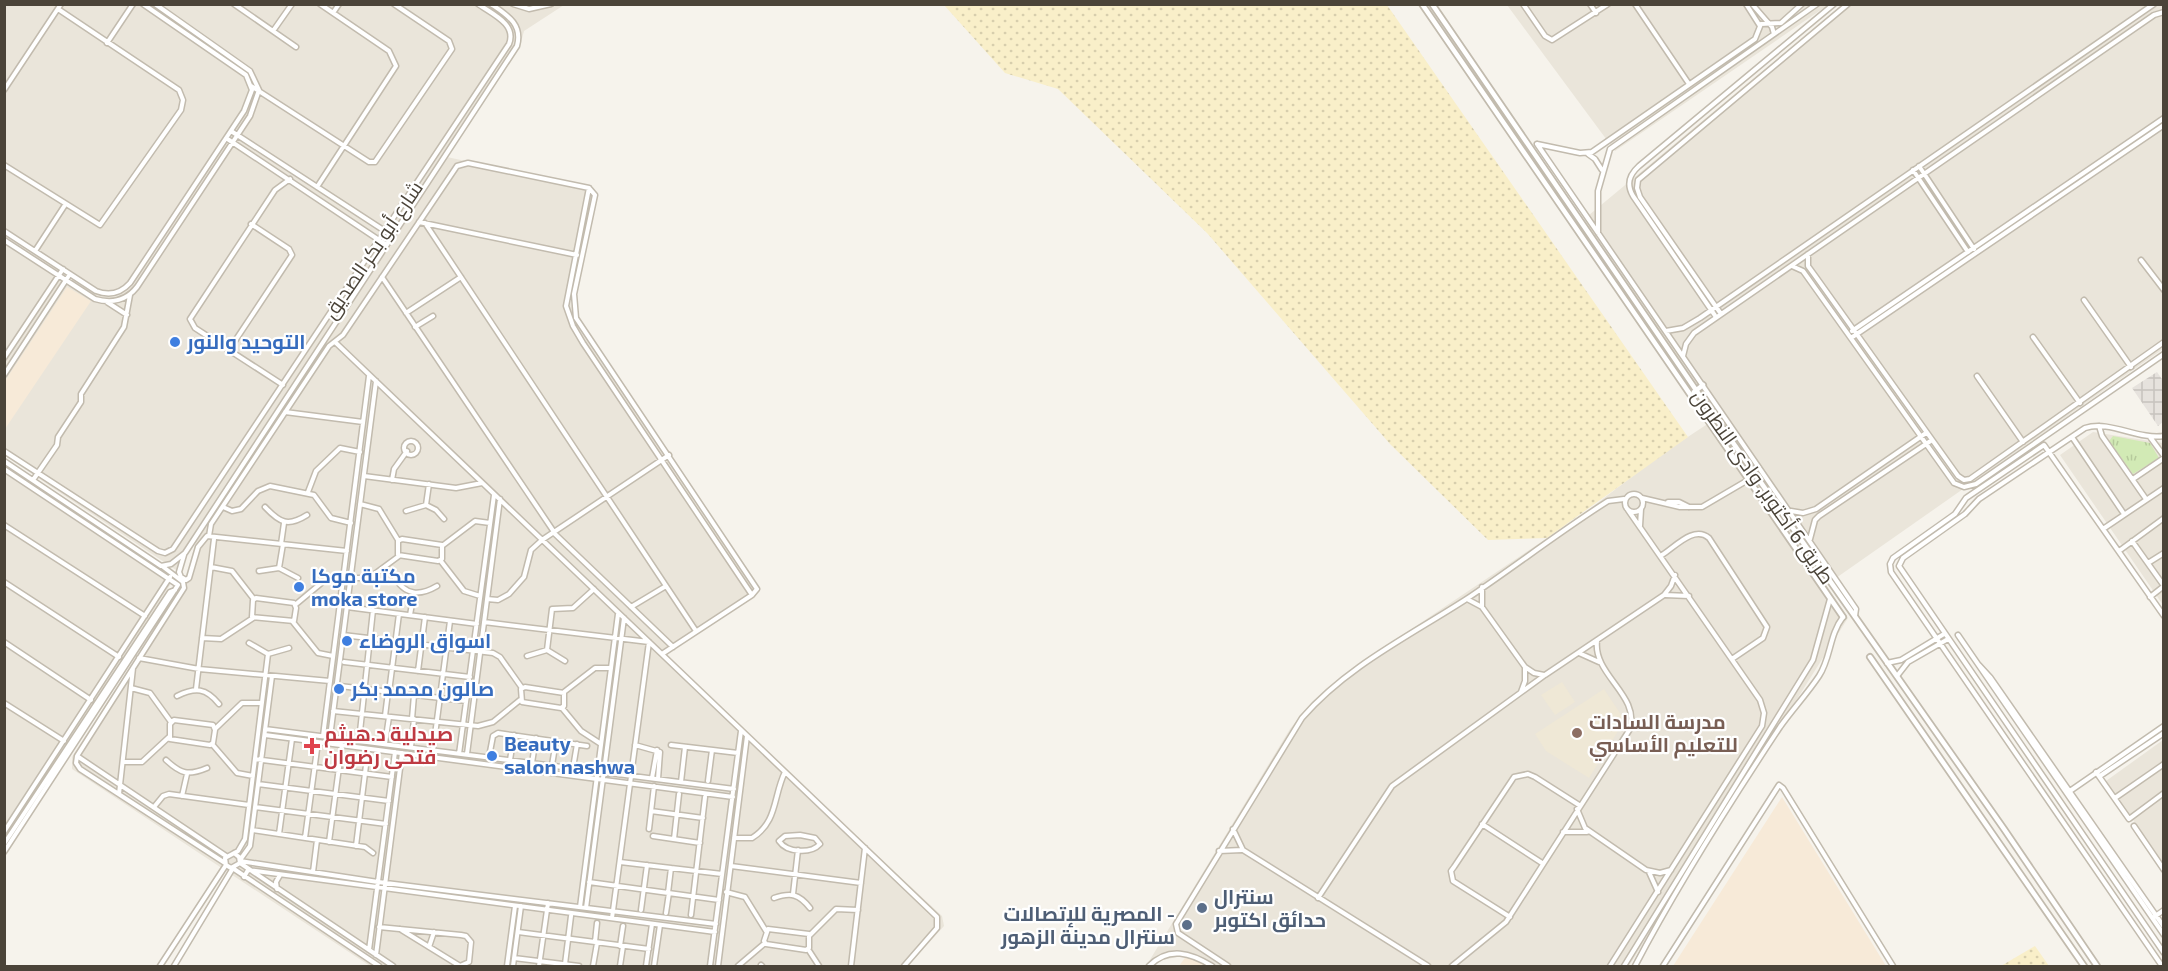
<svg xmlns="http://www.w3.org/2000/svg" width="2168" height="971" font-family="'Exo 2',Cairo,sans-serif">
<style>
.residential{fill:#eae5da}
.commercial{fill:#f7ead8}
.industrial{fill:url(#industrial-grid)}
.education{fill:#efe8d6}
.grass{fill:url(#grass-tufts)}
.sand{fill:url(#sand-dots)}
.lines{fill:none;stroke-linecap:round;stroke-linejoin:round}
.minor-casing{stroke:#c2bbae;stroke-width:7}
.tertiary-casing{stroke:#c2bbae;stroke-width:8}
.minor{stroke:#fff;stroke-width:4}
.tertiary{stroke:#fff;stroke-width:4.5}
.shop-dot{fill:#3f7fe0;stroke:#fff;stroke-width:2}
.education-dot{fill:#8d6e63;stroke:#fff;stroke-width:2}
.health-dot{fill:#e0444e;stroke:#fff;stroke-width:2}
.service-dot{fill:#5c6f8a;stroke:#fff;stroke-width:2}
.labels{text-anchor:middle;stroke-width:4.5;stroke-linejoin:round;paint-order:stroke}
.street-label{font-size:20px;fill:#4b4439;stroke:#fff}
.shop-label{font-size:20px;font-weight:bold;fill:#366cbe;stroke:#fff;text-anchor:start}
.education-label{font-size:20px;font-weight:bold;fill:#785e54;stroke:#fff;text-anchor:start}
.health-label{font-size:20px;font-weight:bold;fill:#be3a42;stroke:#fff;text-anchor:start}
.service-label{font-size:20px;font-weight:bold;fill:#4e5e75;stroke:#fff;text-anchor:start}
</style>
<defs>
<pattern id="industrial-grid" width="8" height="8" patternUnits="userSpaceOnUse" patternTransform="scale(1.5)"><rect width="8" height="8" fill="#e6e2dd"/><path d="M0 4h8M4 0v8" fill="none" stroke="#c7c3be"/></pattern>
<pattern id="grass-tufts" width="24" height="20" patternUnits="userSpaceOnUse" patternTransform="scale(1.5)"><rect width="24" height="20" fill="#d2eab5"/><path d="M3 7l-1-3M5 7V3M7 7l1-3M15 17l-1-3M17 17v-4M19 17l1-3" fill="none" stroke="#b6ca9c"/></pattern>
<pattern id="sand-dots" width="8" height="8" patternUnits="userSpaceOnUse" patternTransform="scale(1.5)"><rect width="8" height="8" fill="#f9efc9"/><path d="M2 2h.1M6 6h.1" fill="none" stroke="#d7cead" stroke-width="1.8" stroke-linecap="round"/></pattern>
</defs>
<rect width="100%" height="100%" fill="#f6f3ec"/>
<path class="residential" d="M4 5H564L524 31 520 46 447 157 594 189 570 297 575 323 757 593 664 655 942 916 944 926 908 966H370L72 769V757L182 588 196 542 176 570 5 456Z
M1507 5H1828L1615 151Z
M1842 5H2163V349L1826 585 1848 618 1629 966H1206L1187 955 1148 963 1290 729 1311 703 1346 673 1583 514 1662 454 1712 421 1577 225Z
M2093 432 2163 443V605L2060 455Z
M5 465 174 579 5 839Z
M2163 740V863L2106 781Z"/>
<path class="commercial" d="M67 287 91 301 5 429V381Z
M1782 797 1886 966H1673Z
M1187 955 1206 966H1179Z"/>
<path class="industrial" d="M2157 372 2164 382 2163 422 2158 426 2132 388Z"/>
<path class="education" d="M1562 682 1575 702 1555 715 1541 695Z
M1604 689 1622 716 1623 723 1589 778 1546 751 1535 734Z"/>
<path class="grass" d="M2113 436 2150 443 2159 458 2133 474 2109 441Z"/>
<path class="sand" d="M944 5H1387L1688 437 1547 538 1488 540 1390 444 1207 233 1058 89 1005 73Z
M2035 946 2049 966H2001Z"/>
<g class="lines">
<defs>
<path id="minor" d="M234 4 296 47
M513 4 529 9 551 4
M1523 4 1545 36 1552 40 1608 4
M1590 4 1596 13
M1635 4 1689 84
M1746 4 1760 26
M1752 4 1772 27 1774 34
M333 13 339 4
M273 31 292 4
M107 43 133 4
M251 86 369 162H375L452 49 449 41 394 4
M4 90 61 4
M231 131 391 235
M226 138 385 244
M1537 144 1856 609 1855 616
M1537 144 1580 153 1592 152 1755 39 1761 24 1781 23 1802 4
M1588 154 1595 159 1602 170
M4 165 100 225 181 110 183 100 179 90 58 9
M1919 166 1974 249
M1913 170 1968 252
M317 187 396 66 389 51 320 4
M589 188 566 306 573 326 583 343 752 595
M419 222 577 255
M425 223 696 631
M4 231 96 291C109 296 120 294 130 283L244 111 252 90 246 75 143 4
M1598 233V191L1610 149 1817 4
M4 240 95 299C112 304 127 300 137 287L250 116 259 90 250 71 155 4
M35 251 65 205
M1808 254V266L1816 277 1958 476 1964 480 1970 479 2164 342
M2141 260 2164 290
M1792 266 1803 271 1954 483 1964 487 1976 484 2164 354
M382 277 554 532
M2084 300 2131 367
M107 302 127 315
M406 313 461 277
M1721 314 1640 197 1637 188 1638 180 1848 4
M1716 317 1633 196C1626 184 1629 175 1639 166L1834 4
M415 327 433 316
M1666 331 1683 328 1700 318 2154 4
M1852 331 2164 118
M2033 337 2080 403
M1851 338 2164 125
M335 342 937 917V928L904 966
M229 350 292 255 289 249 251 224
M1683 356 1686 344 1694 333 2154 15 2164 12
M4 358 63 269
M4 375 70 274
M1977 376 2023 442
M283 385 195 328 190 319 275 190 290 179
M285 412 363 422
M2099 426 2102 436 2146 499
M2164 436C2138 440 2110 420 2085 428L1979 499 1965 514 1903 558 1899 566 2164 953
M2072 437 2124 514
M2150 437 2164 456
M404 448a7 7 0 1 1 14 0a7 7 0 1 1-14 0Z
M4 451 158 551 165 553 173 549 509 44C517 24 492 14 478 4
M4 461 161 566 171 564 185 553 517 46C523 24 507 15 491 4
M4 469 178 585 4 852
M364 476 456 488 482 483
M2133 479 2164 458
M33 480 57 445 58 437 81 402V394L124 327 130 295
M392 480 394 469 407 451
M308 492 316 471 340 448 360 452
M1625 503a9 9 0 1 1 18 0a9 9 0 1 1-18 0Z
M1642 498 1680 507H1702L1748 480
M1668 502H1679L1689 507
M360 504 379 509 398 540
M426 505 429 484
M223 507 232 511 241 509 258 491 270 486 314 495 331 518 351 523
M265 507C280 523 288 527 307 515
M406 511 426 505 436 510 444 519
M1791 511 1803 513 1816 509 1926 433
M4 525 145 616
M1640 526 1641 509
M2103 529 2164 488
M554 533 673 647
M209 536 211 524 329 346 343 335 457 166 468 163 589 188 595 195 574 294 576 318 757 589 752 595 662 654
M402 539 442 545V559L438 561 398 555V541Z
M1810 539 1815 520 1819 516 1932 440
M2132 541 2164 586
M281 544 284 523
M442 546 475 521 490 523
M2119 551 2164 518
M184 555 179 572 181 577 186 580 189 578 198 547 207 536 347 551
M1662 555C1675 547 1694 525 1709 538L1767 627 1763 638 1732 659
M440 560 464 591 480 596
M2148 563 2164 553
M162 566 183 582 184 588 77 756 76 763 80 769 225 863
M211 567 232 571 253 598
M279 568 283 544
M259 571 279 568 298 578
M351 578H369L399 556
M395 578C406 596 420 596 437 586
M4 582 119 657
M1665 595 1689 596
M2150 597 2164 586
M256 598 294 603 296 608 294 621 252 617 253 600Z
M487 599 498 600 509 594 524 577 531 550 542 540 669 455
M1467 599 1482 607 1525 667 1534 673 1544 675
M295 605 325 580H343
M347 607 477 624
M631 607 666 586
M1482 607V587
M410 615 414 593
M293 622 318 653 333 656
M484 622 649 642 612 918
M343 635 493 653 500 657 522 688
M1958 635 2164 935
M202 638 221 639 253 618
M4 642 91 700
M249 643 268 654 289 648
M547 650 552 609 573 608 594 589
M1579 653 1599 662
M527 656 547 650 565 661
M139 658 199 669 330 681
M344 662 470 677
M1887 663 1901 660 1944 634
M1979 665 1990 677 2164 927
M418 671 425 617
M1897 676 1908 662 1948 639
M340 686 466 701
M525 687 564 693V706L561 708 522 702 521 689Z
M131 688 150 693 171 722
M196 689 214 539
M389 692 399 614
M564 692 595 668H611
M1521 692 1525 681V668
M177 696C196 687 206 688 219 704
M4 703 64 741
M562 708 581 731 601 744
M333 711 478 726 493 722 520 700
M385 716 388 692
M412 719 414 695
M174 720 213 725 215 730 213 743 210 745 170 739V724Z
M215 729 242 703H262
M265 729 734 789
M265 735 733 797
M323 736 369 376
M330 737 376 381
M359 741 373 610
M212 744 237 773 253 776
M385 744 389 717
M635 745 660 752 658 779
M671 745 738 753
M411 747 414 719
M433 750 450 621
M459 754 494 495
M467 754 500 499
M77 756 226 856
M489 757 493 736 498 733 587 746
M255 759 392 777
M166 760C181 774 188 776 207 768
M510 760 514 735
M123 762H142L169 737
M532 763 536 738
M552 765 556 741
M573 768 577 744
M2096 772 2129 819 2164 793
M2100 776 2164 733
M652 778 657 750
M708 781 712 750
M681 782 685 747
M258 784 389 801
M2070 791 2164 726
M119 794 133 668
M182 796 187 774
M2115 798 2164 764
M154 807 163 796 169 794 249 805
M255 807 386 824
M1577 809 1585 828 1646 870 1660 873 1671 870
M651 811 703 818
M1482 824 1542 863
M2134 826 2164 870
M649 829 654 786
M1233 829 1243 850 1428 966
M252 830 365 847 373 853
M4 832 170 577
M1563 832H1587
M279 834 292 739
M800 835 815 838 820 844C811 854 787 853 779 841L785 836Z
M653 836 700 843
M305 838 318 742
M734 838H752C778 822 773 796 785 772
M674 839 679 794
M329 842 342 745
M4 844 170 592 175 590
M356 846 368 749
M1219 851 1242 850
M234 853 239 857 240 863 231 868 226 865 225 858 238 851 245 839 268 654
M240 860 250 846 272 676
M240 861 378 882 716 924
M620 862 722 874
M240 863 393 966
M731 866 861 883
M234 869 379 966
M313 872 317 840
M1649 872 1658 892
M244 877 248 870 715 932
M589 882 719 900
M277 889 276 882 280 875
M726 892 745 897 766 931
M668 893 671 868
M793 894 798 850
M774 898C791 892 799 894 810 908
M1318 898 1392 786 1545 675 1664 595 1671 586 1675 575
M580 907 618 614
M586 908 624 618
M641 910 647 865
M666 913 669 893
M691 915 705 797
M1510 917 1453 881 1451 871 1454 867 1514 777 1528 774 1535 777 1579 805
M2154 917 2164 910
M379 927 461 935 466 936 471 942 469 962 460 966 400 929
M768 929 809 934V948L806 950 766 944 764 941Z
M518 932 649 949
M810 935 836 909 858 910
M595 942 597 923
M620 946 623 926
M429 947 434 932
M808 949 819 966
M369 950 395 752
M376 955 402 753
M514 958 579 966
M565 964 571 916
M761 965 762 966
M160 966 226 865
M174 966 233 868
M507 966 515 906
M513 966 521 906
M539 966 548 903
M593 966 597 943
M620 966 623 946
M646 966 652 924
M654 966 660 925
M710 966 741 731
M718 966 747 736
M738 966 765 943
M851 966 865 848
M1149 966C1169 946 1191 953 1212 966
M1228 966 1178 933 1176 924 1302 718C1346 667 1409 636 1465 600 1513 568 1559 532 1608 501L1624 499
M1452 966 1506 922 1630 729C1640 695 1593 675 1597 641
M1610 966 1762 726 1764 713 1760 700 1628 510
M1624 966 1813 660 1830 599
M1635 966C1678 884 1729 804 1780 727 1792 710 1807 694 1819 676 1831 658 1829 635 1843 617
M1663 966 1779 785 1783 788 1893 966
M2162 966 1891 572 1890 564 1893 558 1955 514 1966 498 2044 445 2164 616"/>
<path id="tertiary" d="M1422 4 1843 617
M1432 4 1696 390 2004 829 2097 966
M1694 392 1703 385
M1870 657 2084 966"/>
</defs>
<use href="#minor" class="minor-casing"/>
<use href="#tertiary" class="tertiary-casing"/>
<use href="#minor" class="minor"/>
<use href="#tertiary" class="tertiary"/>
</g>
<g class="shop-dot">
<circle cx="175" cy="342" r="6"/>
<circle cx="299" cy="587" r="6"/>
<circle cx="347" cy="641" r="6"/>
<circle cx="339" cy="689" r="6"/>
<circle cx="492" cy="756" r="6"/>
</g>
<circle class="education-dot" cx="1577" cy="733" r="6"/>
<path class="health-dot" d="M309 737h6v6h6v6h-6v6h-6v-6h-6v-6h6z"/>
<g class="service-dot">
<circle cx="1202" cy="908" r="6"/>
<circle cx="1187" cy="925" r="6"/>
</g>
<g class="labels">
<g class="street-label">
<text transform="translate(373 250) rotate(-56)" y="7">شارع أبو بكر الصديق</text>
<text transform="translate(1763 487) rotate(55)" y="7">طريق 6 أكتوبر, وادى النطرون</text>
</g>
<g class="shop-label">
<text x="187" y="349">التوحيد والنور</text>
<text x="311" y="583">مكتبة موكا<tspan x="311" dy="23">moka store</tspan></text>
<text x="359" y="648">اسواق الروضاء</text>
<text x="351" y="696">صالون محمد بكر</text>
<text x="504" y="751">Beauty<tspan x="504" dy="23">salon nashwa</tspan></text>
</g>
<g class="education-label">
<text x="1589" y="729">مدرسة السادات<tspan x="1589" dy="23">للتعليم الأساسي</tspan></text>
</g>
<g class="health-label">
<text x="324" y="741">صيدلية د.هيثم<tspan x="324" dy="23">فتحى رضوان</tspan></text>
</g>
<g class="service-label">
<text x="1214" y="904">سنترال<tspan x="1214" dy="23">حدائق اكتوبر</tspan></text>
<text x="1175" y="921" text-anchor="end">المصرية للإتصالات -<tspan x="1175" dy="23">سنترال مدينة الزهور</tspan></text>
</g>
</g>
<rect width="2168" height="971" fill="none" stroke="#4b4439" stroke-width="12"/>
</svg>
